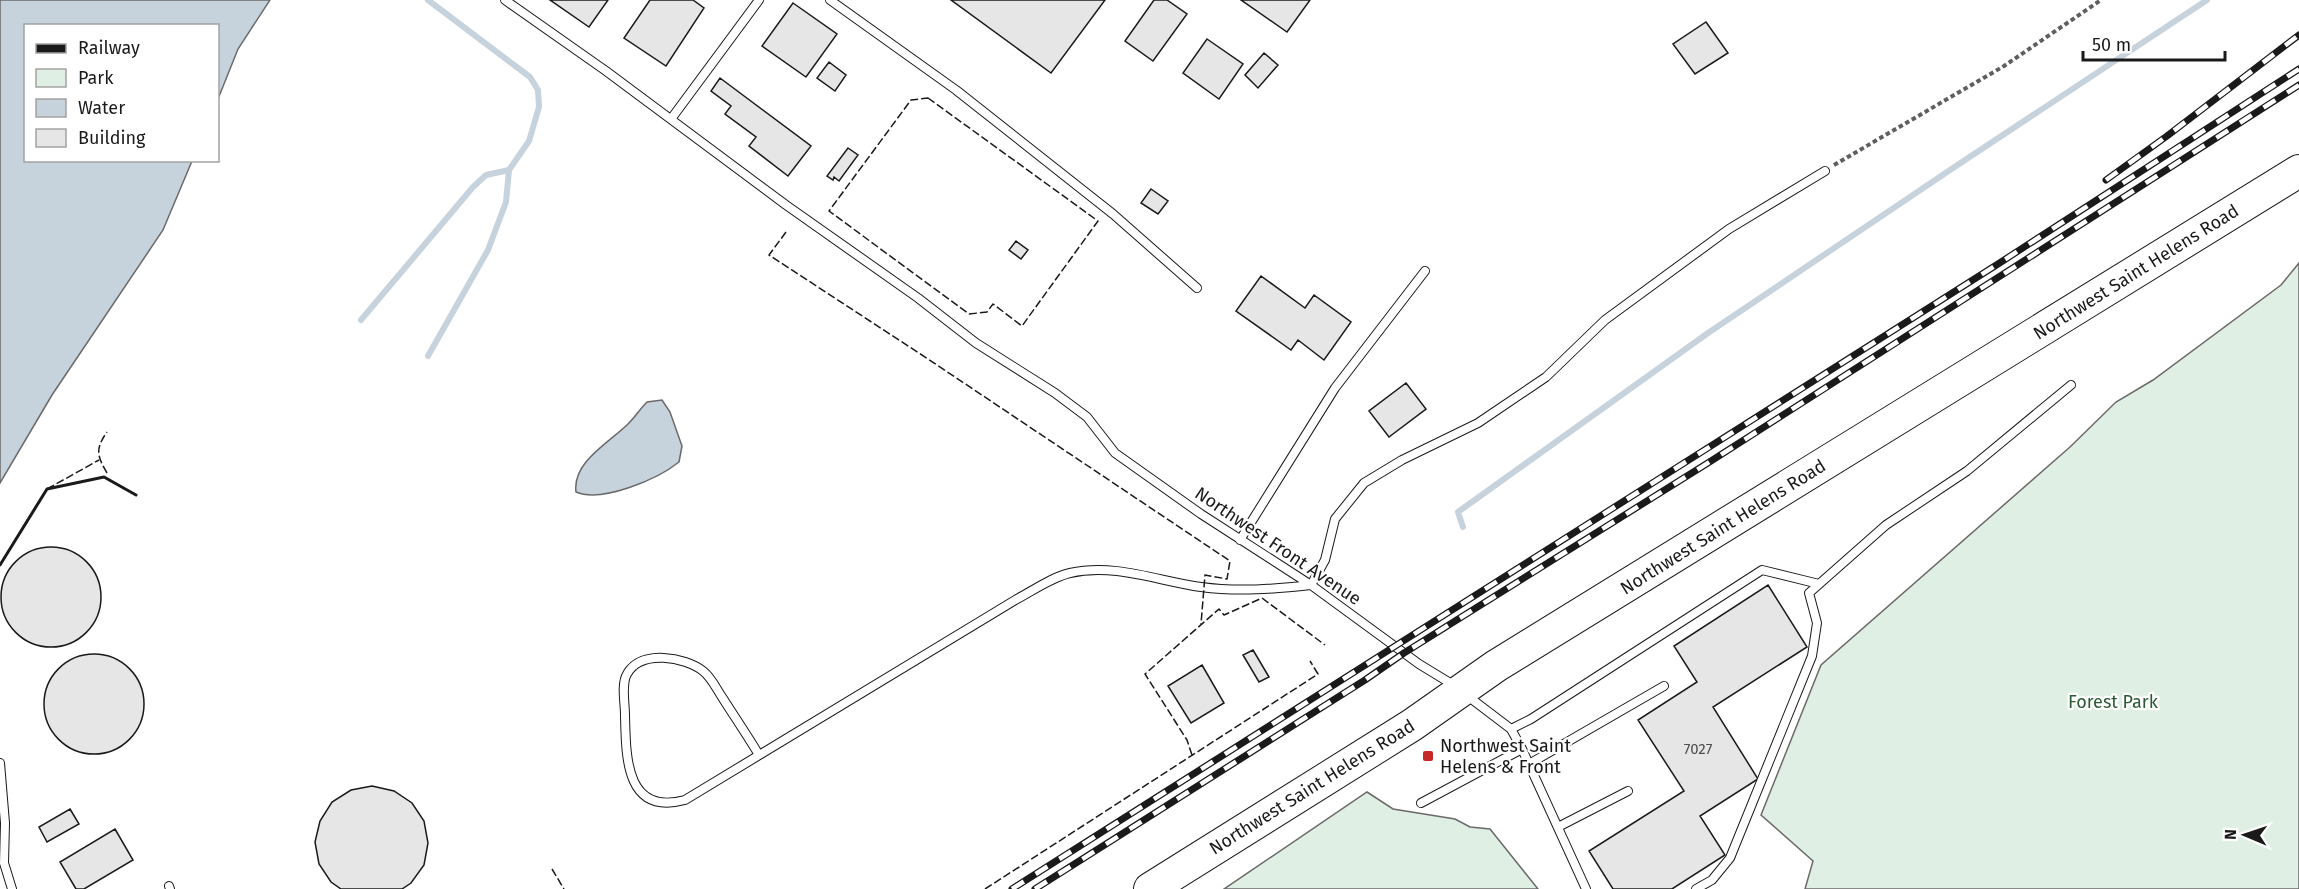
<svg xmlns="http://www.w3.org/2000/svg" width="2299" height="889" font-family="'Fira Sans',sans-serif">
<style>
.green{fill:#e0efe3;stroke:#6a6a6a;stroke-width:1.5}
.water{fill:#c6d2dc;stroke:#6a6a6a;stroke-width:1.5}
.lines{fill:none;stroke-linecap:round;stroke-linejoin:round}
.stream{stroke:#c6d2dc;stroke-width:6}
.building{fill:#e6e6e6;stroke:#1a1a1a;stroke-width:1.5}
.lane-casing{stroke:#1a1a1a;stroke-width:10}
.highway-casing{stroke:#1a1a1a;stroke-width:34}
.path{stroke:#5f5f5f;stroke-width:4;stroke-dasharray:4.5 3;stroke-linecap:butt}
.lane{stroke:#fff;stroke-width:8}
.highway{stroke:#fff;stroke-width:32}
.rail-casing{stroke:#1a1a1a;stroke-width:7}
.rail{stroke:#fff;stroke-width:4.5;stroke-dasharray:14;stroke-linecap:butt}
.fence{stroke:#1a1a1a;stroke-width:1.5;stroke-dasharray:8 3;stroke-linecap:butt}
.wall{stroke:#1a1a1a;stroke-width:3}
.poi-dot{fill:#c62828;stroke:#fff;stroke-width:2}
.labels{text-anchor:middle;stroke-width:4.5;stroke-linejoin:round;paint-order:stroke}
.number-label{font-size:15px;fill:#4d4d4d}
.street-label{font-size:18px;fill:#1a1a1a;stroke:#fff}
.park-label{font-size:18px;fill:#2b5a34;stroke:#fff}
.poi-label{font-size:18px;fill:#1a1a1a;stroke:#fff;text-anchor:start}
</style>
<rect width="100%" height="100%" fill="#fff"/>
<path class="green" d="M2299 263V889H1805L1813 861 1761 815 1821 665 2070 447 2116 402 2153 380 2281 285Z
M1367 792 1393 809 1455 819 1470 827 1490 829 1538 889H1224Z"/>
<path class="water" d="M0 0H270L238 49 218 99V26H26V160L192 161 163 230 52 395 0 483Z
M662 400 670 412 682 446 679 462C658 479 602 503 576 492 572 462 610 442 628 424 635 417 640 409 647 402Z"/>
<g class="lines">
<path class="stream" d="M428 0 530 77 538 90 539 107 529 141 509 170 506 202 488 250 428 356
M361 320 473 187 486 175 509 170
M1463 527 1458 512 1708 333 1953 168 2207 0"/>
</g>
<path class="building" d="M550 0H608L589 27Z
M650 0H693L704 8 666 66 624 38Z
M951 0H1105L1051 73Z
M1154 0H1167L1187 14 1153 61 1125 41Z
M1241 0H1310L1287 32Z
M793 3 837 34 806 77 762 46Z
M1706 22 1728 53 1695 74 1673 44Z
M1207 39 1243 64 1219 99 1183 73Z
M1264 53 1278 65 1258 88 1245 75Z
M829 62 846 75 835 91 817 78Z
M720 78 811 146 788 176 749 146 756 137 725 114 731 106 711 91Z
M848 148 858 155 839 181 834 177 833 180 827 176Z
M1151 189 1168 201 1158 214 1141 203Z
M1016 241 1028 250 1021 259 1009 250Z
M1261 276 1305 308 1314 295 1351 322 1324 360 1298 340 1291 350 1236 311Z
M1406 383 1426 409 1389 437 1369 411Z
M1 597a50 50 0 1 1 100 0a50 50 0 1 1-100 0Z
M1768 585 1807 647 1713 707 1758 779 1700 816 1725 855 1672 889H1613L1589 851 1684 791 1638 720 1697 682 1674 646Z
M1253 650 1269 677 1259 682 1243 655Z
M44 704a50 50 0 1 1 100 0a50 50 0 1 1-100 0Z
M1202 665 1224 703 1191 723 1168 686Z
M372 786 394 791 412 803 424 821 428 843 424 865 411 883 402 889H341L331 882 319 864 315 842 320 821 332 802 351 790Z
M70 809 79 824 47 842 39 827Z
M115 829 133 860 84 889H76L60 862Z"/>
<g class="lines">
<defs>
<path id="lane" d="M505 0 606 71 786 205 918 298 976 343 1055 393 1087 417 1115 453 1201 514 1311 585 1419 664 1455 686
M830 0 956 90 1113 214 1197 288
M671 119 759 0
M1240 540 1335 388 1425 271
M1465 694 1511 729 1531 719 1762 570 1819 584
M1511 729 1522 749 1586 889
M759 755C747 735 734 716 722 697 716 688 711 677 703 671 685 657 641 649 627 674 621 684 625 703 625 715 626 756 625 816 685 800L1017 599C1034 590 1052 577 1070 573 1115 563 1158 581 1201 587 1238 592 1274 589 1311 585L1325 560 1335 519 1364 483 1402 460 1478 423 1546 377 1605 320 1729 229 1825 171
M0 763 5 823 4 863 12 889
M1529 764 1664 686
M1421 803 1522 749
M1558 827 1628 791
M169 886 170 889
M1696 889 1712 880 1730 858 1812 656 1817 623 1809 593 1886 525 1967 471 2071 385"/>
<path id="highway" d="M1150 889 1412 725 1496 666 2299 171"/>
</defs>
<use href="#lane" class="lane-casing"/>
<use href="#highway" class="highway-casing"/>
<path class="path" d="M1834 165 2004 66 2101 0"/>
<use href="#lane" class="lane"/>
<use href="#highway" class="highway"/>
<defs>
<path id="rail" d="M2106 180 2167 136 2299 35
M1012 889 1998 264 2299 69
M1035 889 1365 680 1404 653 1711 461 2299 85"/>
</defs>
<use href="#rail" class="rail-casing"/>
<use href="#rail" class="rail"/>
<path class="fence" d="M928 98 1098 221 1022 326 993 304 987 312 969 314 829 211 911 100Z
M786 232 769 255 928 359 1230 561 1227 579 1205 575 1201 624
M107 473C97 456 95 449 107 432
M47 489 99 460
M1192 755 1187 740 1145 674 1219 609 1224 615 1262 598 1325 645
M552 869 564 889
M985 889 1318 674 1310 661"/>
<path class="wall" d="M0 565 47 489 104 477 136 495"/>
</g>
<rect class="poi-dot" x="1422" y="750" width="12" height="12" rx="3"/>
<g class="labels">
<g class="number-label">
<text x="1698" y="754">7027</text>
</g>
<g class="street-label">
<text transform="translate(2136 272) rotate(-32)" y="6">Northwest Saint Helens Road</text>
<text transform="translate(1723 527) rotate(-32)" y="6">Northwest Saint Helens Road</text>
<text transform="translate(1278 546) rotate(34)" y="6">Northwest Front Avenue</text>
<text transform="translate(1312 787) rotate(-32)" y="6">Northwest Saint Helens Road</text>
</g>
<g class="park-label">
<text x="2113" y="708">Forest Park</text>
</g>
<g class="poi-label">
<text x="1440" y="752">Northwest Saint<tspan x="1440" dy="21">Helens &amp; Front</tspan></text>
</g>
</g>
<rect x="24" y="24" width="195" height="138" fill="#ffffff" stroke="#a3a3a3" stroke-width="1.5"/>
<rect x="36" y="44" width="30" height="9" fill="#1a1a1a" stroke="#a3a3a3" stroke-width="1.5"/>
<text x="78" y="54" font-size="18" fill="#1a1a1a">Railway</text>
<rect x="36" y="69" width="30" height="18" fill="#e0efe3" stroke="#a3a3a3" stroke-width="1.5"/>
<text x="78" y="84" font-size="18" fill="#1a1a1a">Park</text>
<rect x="36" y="99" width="30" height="18" fill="#c6d2dc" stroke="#a3a3a3" stroke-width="1.5"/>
<text x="78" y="114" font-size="18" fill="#1a1a1a">Water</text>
<rect x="36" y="129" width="30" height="18" fill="#e6e6e6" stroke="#a3a3a3" stroke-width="1.5"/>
<text x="78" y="144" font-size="18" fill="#1a1a1a">Building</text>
<g transform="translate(2245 835) rotate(272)" stroke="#ffffff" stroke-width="4.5" paint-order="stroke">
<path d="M0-4.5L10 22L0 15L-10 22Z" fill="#1a1a1a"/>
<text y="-9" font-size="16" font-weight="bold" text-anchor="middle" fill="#1a1a1a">N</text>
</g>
<path d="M2083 51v9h142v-9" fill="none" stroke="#1a1a1a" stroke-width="3"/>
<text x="2092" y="51" font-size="18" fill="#1a1a1a" stroke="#ffffff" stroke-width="4.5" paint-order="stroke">50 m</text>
</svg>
